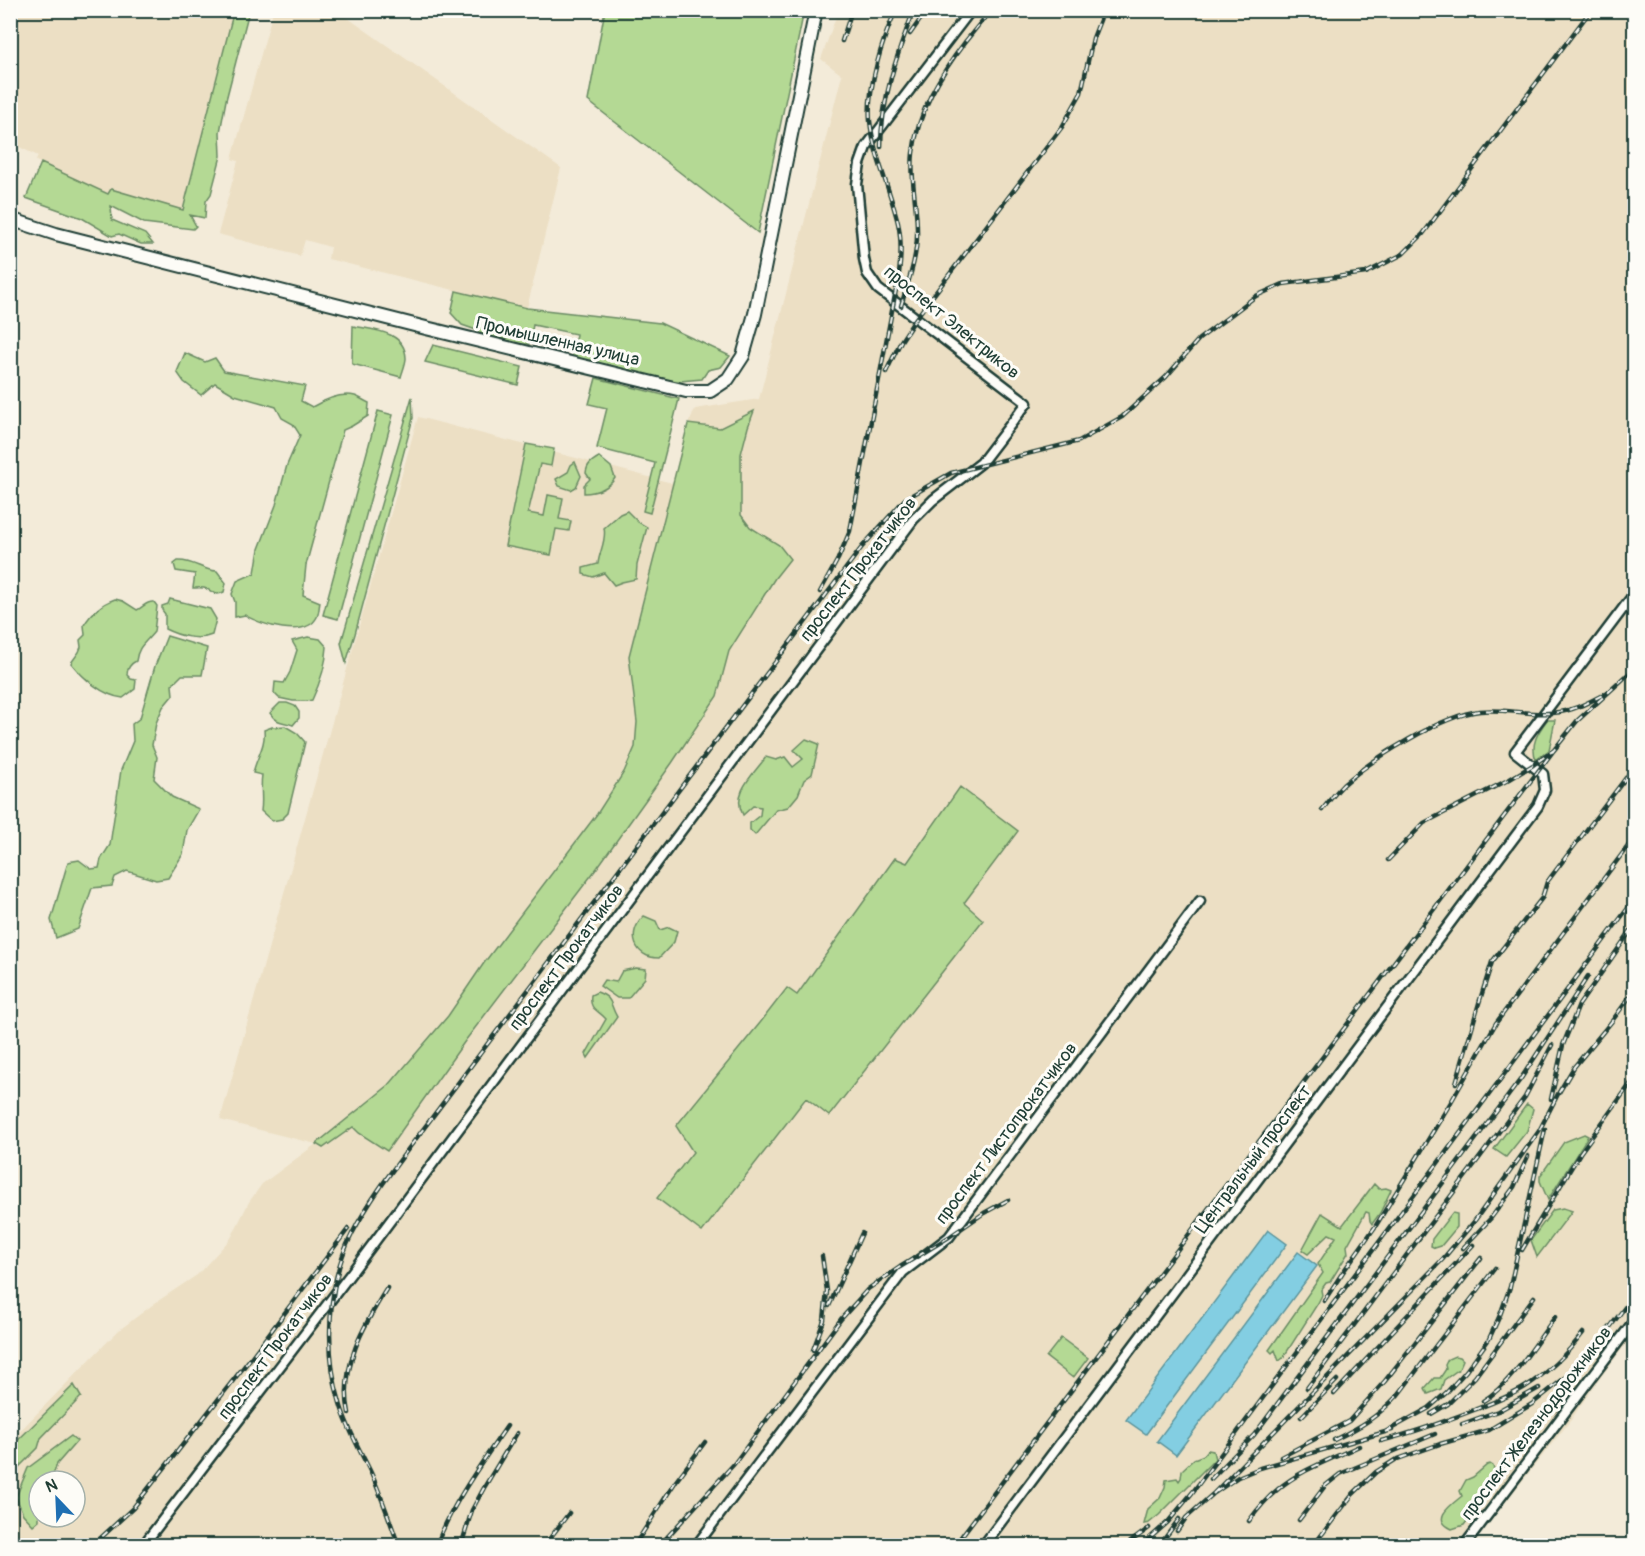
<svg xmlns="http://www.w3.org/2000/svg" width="1645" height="1556" font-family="Pangolin,sans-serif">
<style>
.built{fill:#ecdfc4;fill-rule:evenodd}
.green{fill:#b4d994;stroke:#6a8b64;stroke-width:1.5}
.water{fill:#83cee2;stroke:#5b949c;stroke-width:1.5}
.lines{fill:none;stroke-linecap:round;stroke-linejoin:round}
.street-casing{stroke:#1f3d34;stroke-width:13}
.secondary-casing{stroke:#1f3d34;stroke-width:16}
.street{stroke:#fdfcf7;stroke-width:8}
.secondary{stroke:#fdfcf7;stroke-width:12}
.rail-casing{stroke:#1f3d34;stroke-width:4.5}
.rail{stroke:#fdfcf7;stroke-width:2;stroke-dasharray:7;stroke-linecap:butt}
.labels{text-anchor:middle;stroke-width:6;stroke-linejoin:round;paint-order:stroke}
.street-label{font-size:18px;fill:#1f3d34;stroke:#fdfcf7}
</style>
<rect width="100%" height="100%" fill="#f3ebd9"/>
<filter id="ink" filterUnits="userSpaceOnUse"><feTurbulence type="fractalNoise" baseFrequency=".0167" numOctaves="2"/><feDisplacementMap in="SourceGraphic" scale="12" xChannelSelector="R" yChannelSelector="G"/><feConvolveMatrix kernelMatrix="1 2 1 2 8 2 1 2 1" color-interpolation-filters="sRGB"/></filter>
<g filter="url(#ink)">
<path class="built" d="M11 11H234L183 211 111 189 108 194 36 161 38 156 11 143Z
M273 11H338L561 168 527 308 328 259 330 247 305 240 300 256 218 234 238 161 232 159Z
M838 11H1634V1333L1591 1390 1571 1420 1471 1545 11 1546V1440L118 1331 155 1303 197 1275 231 1238 249 1202 262 1184 316 1144 220 1120 418 417 672 483 688 424 695 409 759 399 842 75 821 59ZM39 1481H75V1517H39Z"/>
<path class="green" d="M234 10 249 11 226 100 220 132 221 156 211 194 206 201 205 218 190 215 196 226 193 229 144 223 111 206 112 220 145 234 153 244H141L119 234 112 236 82 218 26 198 41 163 108 194 111 189 183 210Z
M605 10 804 11 758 233 588 101Z
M456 291 527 308 660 323 730 356 721 367 708 370 702 379 669 382 572 358 576 334 533 325 529 344H518L498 338H492L483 335 476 330 462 325 451 313Z
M353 326C373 330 405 331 406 358 406 364 402 372 401 377L352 364Z
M433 345 522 367 518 385 425 362Z
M185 353 205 362 215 358 224 371 305 386 301 401 312 407C324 400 340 392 355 396 359 397 364 401 369 403L368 416 352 426 343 430 306 565 303 595 320 602C319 607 319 613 317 617 306 639 260 625 245 615L235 617V602L232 594 237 581 255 573 259 549 276 505 287 465 300 435 293 424 282 418 276 407 235 395 215 383 201 395 184 382 177 372Z
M596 378 679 399 650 513 643 511 655 463 597 448 607 408 589 404Z
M412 397 413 418 355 634 346 663 341 643Z
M378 411 393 415 338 619 323 615Z
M754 411 748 427 741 454V515L750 527 779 545 790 559 775 578 729 651 717 696 672 763 597 868 465 1041 387 1151 359 1133 353 1127 323 1148 316 1144 389 1085 448 1016 484 963 597 814 624 772 635 747 637 722 629 656 688 424 720 428Z
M526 444 554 449 551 466 540 464 528 513 544 516 548 495 563 498 559 519 571 521 569 531 556 529 551 555 505 546Z
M599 457 611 467 615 478C609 488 596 493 584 493V485L590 479 586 473C587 464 592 461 599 457Z
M575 462 581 476 576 487 571 490 559 486 556 479 568 472 571 465Z
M627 511 638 522 647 527 637 565 636 579 622 582 614 585 604 573 593 577 583 574V568L598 564C599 552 607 540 604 528L620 514Z
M178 561C193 560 203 571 217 571L226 583 224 592C215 596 215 593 207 589 203 587 197 588 193 588L195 574 176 571 174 564Z
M115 599 123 601 137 610C144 607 146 601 154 602L157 606 154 632C145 643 138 646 136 661 130 664 127 668 127 675L131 679 136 680 135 689 123 698C103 696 83 678 71 663L79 652 81 647 80 640 85 635 84 625C92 612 101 604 115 599Z
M170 599 210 609 216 619 212 635C198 641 179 636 165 629V614L162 610V606L168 604Z
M167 636 207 648 202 675H182L172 685 173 695 163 707 156 723 152 745 157 757 154 779 172 797 199 809 187 830 183 854 168 878 156 880 127 871 115 877 112 886 92 888 78 929 56 938 51 920 68 862 79 860 91 869 99 868 101 859 110 845 121 770 133 741 132 724 140 718 155 666Z
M308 637 320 639 327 647C326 665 320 683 312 700L307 701H293L279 698 274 693 275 682 284 683 290 672 297 650 292 641Z
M280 703H287L295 706 299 712V718L293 725C283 721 277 724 270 713Z
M1547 720H1555L1549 750 1536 760C1530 744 1538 732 1547 720Z
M285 726 297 733 305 742 288 813 282 819 272 821 261 811C263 799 260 787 262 775L253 773C256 758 266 746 264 730L272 727Z
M806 739 819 744 812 774 804 780 798 795 788 807 776 810 755 835 750 830V823L760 815 761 807 753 806 743 815C731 793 753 775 766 757L776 760 785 757 793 767 803 759 794 750Z
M960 787 1018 831 964 903 983 920 829 1116 806 1098 702 1232 657 1198 693 1152 676 1126 760 1023 787 988 797 995 895 858 907 863Z
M644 916 656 921 660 930 669 927 677 931 674 942 659 958C634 958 626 933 644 916Z
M636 968 646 969 645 978 628 998H617L600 986 604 980 616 982 622 971Z
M597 992C614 998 609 1004 617 1017L588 1058 586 1054 606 1019C597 1009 589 1010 591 995Z
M1527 1104 1533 1109 1527 1131 1506 1157 1494 1149Z
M1584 1134 1588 1136 1548 1200 1540 1181V1176L1564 1142Z
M1374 1184 1379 1189 1386 1188 1391 1190 1380 1213 1372 1224 1370 1221 1369 1213 1366 1212 1347 1246 1348 1253 1330 1282 1326 1283 1321 1290 1322 1295 1318 1303 1283 1358 1279 1361 1275 1350 1272 1353 1269 1350 1323 1273 1318 1264 1336 1237 1329 1234 1308 1254 1302 1250 1322 1213 1342 1226Z
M1563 1208 1572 1211 1537 1257 1531 1240 1553 1210Z
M1452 1213 1457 1214V1227L1441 1246 1435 1248 1431 1246 1432 1239Z
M1061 1338 1088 1358 1073 1378 1046 1357Z
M1455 1356 1460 1357 1463 1360 1459 1369 1444 1380 1441 1389 1428 1394 1425 1388 1434 1378H1440L1446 1369 1445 1365 1448 1359Z
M74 1385 81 1397 41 1438 38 1448 11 1475V1447Z
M71 1436 77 1441 57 1464 51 1481H39V1520L33 1525 23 1514 16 1497 28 1468Z
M1208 1450 1213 1451 1215 1459 1159 1515 1149 1523 1144 1524 1148 1509 1160 1498 1165 1487 1166 1480 1177 1478 1179 1481 1181 1478 1182 1470 1194 1459 1204 1455Z
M1490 1464 1493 1466 1495 1473 1485 1486 1488 1493 1464 1525 1452 1529C1430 1519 1451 1505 1462 1496L1460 1491 1466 1480 1473 1477 1487 1465Z"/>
<path class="water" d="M1268 1230 1287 1244 1146 1434 1126 1420Z
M1298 1252 1317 1266 1176 1455 1157 1441Z"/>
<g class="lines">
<defs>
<path id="street" d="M148 1546V1539L352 1272 913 520 933 500 981 463 1027 403 878 289 867 273 864 259 857 184 860 164 866 147 971 10
M696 1546 903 1272 949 1237 1200 901
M983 1546 1538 806 1545 790 1543 774 1515 752 1634 594
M1464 1546 1634 1321"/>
<path id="secondary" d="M10 219 56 234 426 328 686 391H710L728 379 743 356 755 314 816 10"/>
</defs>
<use href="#street" class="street-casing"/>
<use href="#secondary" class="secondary-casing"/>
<use href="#street" class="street"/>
<use href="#secondary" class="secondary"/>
<defs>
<path id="rail" d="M910 34 927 10
M842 41 852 10
M881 147C881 100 897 54 914 10
M901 306C908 282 918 256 917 230 917 204 910 178 913 153 918 111 940 75 965 42 974 31 982 20 992 10
M886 372 901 341 916 318 1062 127 1081 93 1093 38 1104 10
M820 592 838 559 850 531 899 274C901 257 902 240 898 223 890 189 874 156 870 121 867 89 882 40 896 10
M1322 810C1329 801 1335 793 1343 785 1372 759 1442 715 1480 711 1510 708 1543 719 1572 709 1585 705 1598 697 1610 691
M1388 860 1424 823 1510 779 1533 765 1554 750 1577 721 1634 669
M1456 1083 1479 1003 1492 962 1542 898 1547 882 1634 767
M1551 1099 1563 1045 1579 1005 1634 926
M1463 1248 1491 1218 1514 1187 1528 1156
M1522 1250 1580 1153 1634 1079
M1324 1301 1343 1272 1375 1227 1451 1102 1496 1023 1634 838
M829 1306 862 1233
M813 1350 824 1320 827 1291 822 1256
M1307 1388 1525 1097 1552 1045
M1334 1394 1473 1245
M1483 1401C1511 1384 1535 1344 1555 1317
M349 1413C339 1367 364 1325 387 1288
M1431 1414 1448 1404 1475 1377 1534 1297
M1301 1417 1337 1380
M1462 1424 1498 1411 1539 1388
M1385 1432 1429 1408 1447 1392 1466 1371 1489 1339 1500 1315 1510 1287 1545 1129
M1334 1440C1362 1426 1376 1418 1398 1395L1495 1268
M1381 1441C1413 1433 1443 1422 1474 1410 1491 1403 1509 1397 1525 1387 1547 1373 1567 1354 1583 1333
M1281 1457 1349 1421 1385 1381 1481 1258
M1211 1479 1254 1435 1520 1080 1588 976
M1213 1494 1442 1260 1473 1223 1539 1131 1558 1094 1574 1067 1612 1021 1634 991
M1299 1520 1325 1486 1340 1474 1435 1434
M1249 1521C1257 1510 1266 1499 1277 1490 1300 1470 1332 1459 1359 1446
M1177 1531 1186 1518 1213 1494 1238 1477 1260 1468 1392 1430
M92 1546 133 1508 250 1359 348 1229
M399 1546C390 1522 382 1497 371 1473 360 1450 347 1428 340 1403 324 1351 327 1283 352 1234 370 1199 394 1168 418 1136L862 547 905 499 951 473 1079 441 1122 417 1166 377 1199 339 1256 296 1283 284 1366 273 1403 254 1423 234 1591 10
M436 1546C453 1502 481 1464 507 1426
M461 1546 472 1510 485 1486 517 1433
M544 1546 569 1513
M634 1546 676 1481 705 1442
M659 1546 734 1464 841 1319 868 1289 900 1267 949 1237 984 1213 1008 1200
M954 1546 1554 750
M1125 1546 1149 1528
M1141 1546 1168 1522 1192 1493 1634 900
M1159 1546 1179 1519
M1313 1546 1353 1494 1376 1472 1395 1460 1440 1444 1489 1430 1532 1404 1571 1373 1587 1358 1634 1295"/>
</defs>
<use href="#rail" class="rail-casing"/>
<use href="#rail" class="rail"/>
</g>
</g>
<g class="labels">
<g class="street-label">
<text transform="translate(952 322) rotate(39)" y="6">проспект Электриков</text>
<text transform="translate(558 341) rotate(13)" y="6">Промышленная улица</text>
<text transform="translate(858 569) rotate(-52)" y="6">проспект Прокатчиков</text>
<text transform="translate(566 957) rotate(-53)" y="6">проспект Прокатчиков</text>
<text transform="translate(1006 1133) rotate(-53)" y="6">проспект Листопрокатчиков</text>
<text transform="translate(1253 1159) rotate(-53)" y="6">Центральный проспект</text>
<text transform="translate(275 1346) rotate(-53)" y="6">проспект Прокатчиков</text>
<text transform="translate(1536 1423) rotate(-53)" y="6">проспект Железнодорожников</text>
</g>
</g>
<rect width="1645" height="1556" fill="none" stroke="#fdfcf7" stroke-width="36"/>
<rect x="18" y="18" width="1609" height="1520" fill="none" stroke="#1f3d34" stroke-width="2" filter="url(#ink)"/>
<g transform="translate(57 1499) rotate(337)"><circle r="28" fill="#fdfcf7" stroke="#a4b0a9" stroke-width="1.5"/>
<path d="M0-4.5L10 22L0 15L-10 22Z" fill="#1f6fb2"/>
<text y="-9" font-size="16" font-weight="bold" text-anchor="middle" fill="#1f3d34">N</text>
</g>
</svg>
